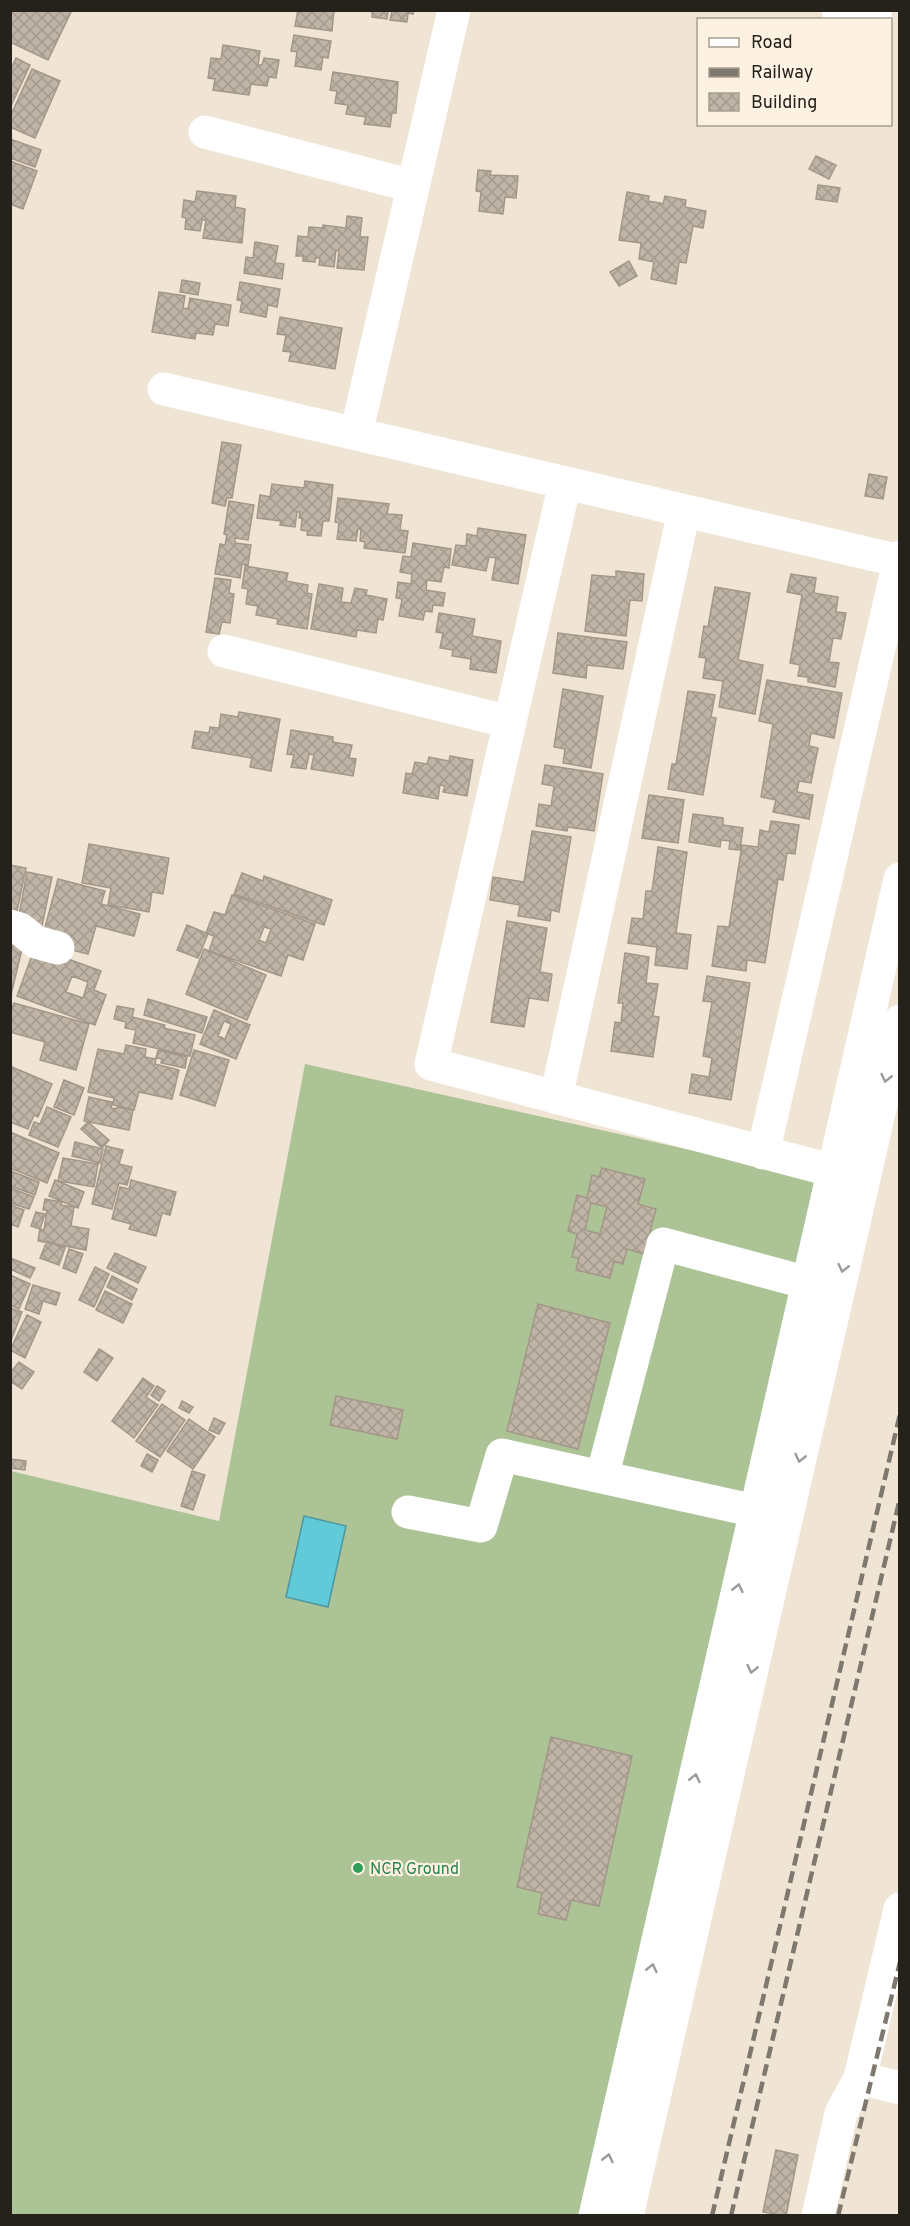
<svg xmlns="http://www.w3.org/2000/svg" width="910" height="2226" font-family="Overpass,sans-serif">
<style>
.pitch{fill:#acc396}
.water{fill:#60cad9;stroke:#4e97a0;stroke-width:1.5}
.building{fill:url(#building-cross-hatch);stroke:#a39789;stroke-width:1.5;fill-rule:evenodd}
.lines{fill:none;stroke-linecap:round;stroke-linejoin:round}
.minor{stroke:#fff;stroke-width:33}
.rail{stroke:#7f786e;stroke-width:4.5;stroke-dasharray:12 6;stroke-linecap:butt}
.oneway{stroke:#9d9b98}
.leisure-dot{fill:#2e9e5b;stroke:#fdf1e2;stroke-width:2}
.labels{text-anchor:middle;stroke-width:4.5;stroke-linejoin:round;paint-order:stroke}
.leisure-label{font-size:16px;fill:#27864d;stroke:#fdf1e2;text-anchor:start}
</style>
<defs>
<pattern id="building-cross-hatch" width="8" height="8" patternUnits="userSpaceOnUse" patternTransform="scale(1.5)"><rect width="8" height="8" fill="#c0b4a6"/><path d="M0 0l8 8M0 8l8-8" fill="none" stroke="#a59a8e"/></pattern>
</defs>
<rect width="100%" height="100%" fill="#f0e4d5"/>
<path class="pitch" d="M305 1064 860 1188 626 2215 11 2216V1471L219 1521Z"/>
<path class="water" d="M304 1516 346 1526 328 1607 286 1597Z"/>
<path class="building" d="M10 10H72L48 60 10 42Z
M298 10H334L332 31 295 26Z
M372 10H414L413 14 408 13 407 22 390 20 392 11H388L387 19 372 17Z
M294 35 331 41 328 58 323 57 321 70 295 66 297 52 291 51Z
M223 45 260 51 258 65H262L264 58 279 60 276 78 269 77 267 86 251 84 249 95 213 90 215 79 208 78 211 58 221 59Z
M16 58 30 65 10 108V71Z
M32 69 60 81 35 138 10 127V117Z
M333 72 398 82 396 113H392L390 127 364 124 366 117 346 114 348 105 335 103 337 91 330 90Z
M10 139 41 150 35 167 10 158Z
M816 156 836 165 829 179 809 169Z
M10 161 37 171 23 209 10 204Z
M478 170 491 171 490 175 518 176 516 198 505 197 503 214 479 211 481 192 476 191Z
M818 185 840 188 837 202 816 199Z
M197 191 236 196 235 207 245 209 242 243 203 238 206 220H202L200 231 185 229 186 218 182 217 184 200 195 202Z
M627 192 649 196 648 201 660 203 663 204 665 196 686 200 685 207 706 211 703 228 693 226 686 263 679 262 676 284 651 279 654 262 639 259 641 243 619 240Z
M347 216 362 218 360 237H368L364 270 337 268 339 251 336 250 334 267 319 265 320 258H315V262L303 261V256H296L298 236 308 237 309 227 323 228V225L346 228Z
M255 242 278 246 275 263 284 264 282 279 244 273 246 257 253 258Z
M629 261 637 276 619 286 610 272Z
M182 280 200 283 198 295 180 292Z
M240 282 280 289 277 307 268 305 266 317 240 312 242 301 237 300Z
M159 292 185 296 183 308 188 309 190 298 231 305 228 326 215 324 213 335 196 333 195 339 152 332Z
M280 317 342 328 335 369 289 361 291 352 283 351 286 335 277 334Z
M222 442 241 445 232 498H227L225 506 212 503Z
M869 474 887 477 883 499 865 496Z
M305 481 333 485 329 521H323L321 536 307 535 308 531 301 530 302 518H299L300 512H297L295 527 280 525 281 521 257 518 260 495 270 497 272 484 304 488Z
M338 498 389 504 387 514 402 515 400 530 408 531 405 553 364 548 365 542 360 541 361 529H358L356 541 337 539 339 523 335 522Z
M229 501 254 505 248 540 235 538V543L251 545 248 565 242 564 240 578 215 574 220 544 225 545 227 535 224 534Z
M478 528 526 535 518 584 492 580 496 558 489 557 486 571 452 565 456 545 466 546 467 534 477 536Z
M413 543 451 549 449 568 444 567 441 582 427 580 426 590 445 593 443 606 433 605 432 612 425 611 423 620 399 616 402 599 396 598 398 582 411 584 412 574 400 572 403 556 411 557Z
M245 566 288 573 286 581 308 585 307 593 312 594 307 629 277 624 278 619 256 615 258 606 246 604 248 589 242 588Z
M616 571 644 574 642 601 630 600 626 636 585 631 592 575 616 577Z
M791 574 816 578 814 593 838 597 836 612 846 613 841 639 833 638 829 662 839 663 835 687 808 682V677L798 676 800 665 790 663 802 595 787 592Z
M215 578 231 580 229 593 234 594 230 623 222 622 219 634 206 632Z
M319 584 343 588 341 602 351 603 355 588 367 590 366 595 387 599 383 620 378 619 376 633 357 630 356 637 311 629Z
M715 587 750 593 738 660 763 665 755 714 719 707 723 681 703 678 706 658 699 657 704 626 708 627Z
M439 613 475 619 472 636 501 641 496 673 470 669 471 659 452 656 453 650 440 648 443 633 436 632Z
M558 633 627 642 623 669 587 665 586 678 553 673Z
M767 680 842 693 834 738 811 733 809 746 818 748 811 783 799 781 797 792 813 795 809 819 773 812 776 800 761 797 773 724 759 721Z
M563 689 603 696 591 768 563 763 565 749 554 747Z
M688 691 715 695 711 717 716 718 703 795 668 789 672 764H676Z
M239 712 280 719 271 771 250 767 252 758 192 748 195 731 209 733 210 727 219 728 221 714 238 717Z
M291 730 333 737V742L352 745 349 758 356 759 353 776 311 769 314 755 309 754 306 769 291 767 294 755 287 754Z
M450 756 473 760 467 796 443 792 445 786 440 785 438 799 403 793 406 773 412 774 415 762 427 764 429 757 449 761Z
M545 765 603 774 594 831 568 827 567 831 536 826 539 804 551 806 554 786 542 784Z
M649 795 684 800 678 843 642 838Z
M693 814 723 818V825L743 828 740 850 729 849 730 841 721 840 720 847 689 842Z
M771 821 799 825 795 854 787 853 783 880 778 879 765 963 747 960 746 971 712 966 718 926 729 927 742 845 758 847 760 830 769 832Z
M532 831 571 837 559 912 551 910 550 921 518 916 520 905 490 900 493 877 524 882Z
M89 844 169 858 163 894 152 892 149 912 108 905 111 888 82 883Z
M658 847 687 852 676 933 691 935 687 969 655 965 657 947 628 943 632 918 643 919 646 891H652Z
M10 865 26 868 15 921 10 920Z
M27 872 52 877 41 931 17 926Z
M242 873 263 881 264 876 332 900 324 925 234 894Z
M58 879 105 891 101 904 140 914 134 936 96 926 88 954 41 942Z
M232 895 315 924 303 960 288 955 281 976 209 951 214 936 206 933 214 912 225 915ZM264 927 271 929 266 943 259 940Z
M507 921 547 928 540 972 552 974 548 1001 529 998 524 1027 491 1022Z
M187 925 208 934 198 958 177 950Z
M10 928 22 949 10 999Z
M35 947 101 971 94 990 106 995 95 1025 17 996ZM72 976 88 982 83 998 66 992Z
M204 949 266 975 247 1020 186 994Z
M625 953 649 957 646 983 658 984 653 1016 659 1017 653 1057 611 1051 615 1022 621 1023 623 1003H618Z
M707 976 750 983 731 1100 689 1093 692 1074 709 1077 712 1058 703 1056 712 1002 703 1001Z
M148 999 207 1017 202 1033 144 1015Z
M14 1003 89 1024 76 1070 40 1060 45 1042 10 1032V1013Z
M117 1006 134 1009 132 1017 165 1025 164 1028 195 1035 190 1056 133 1043 136 1030 125 1028 126 1022 114 1019Z
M214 1010 250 1025 236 1059 200 1044ZM224 1021 231 1024 225 1039 218 1036Z
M126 1045 146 1049 145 1057 156 1059 155 1064 179 1070 172 1099 139 1092 134 1110 113 1105 114 1098 88 1092 98 1049 124 1054Z
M158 1050 187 1057 185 1068 161 1063 162 1059 156 1058Z
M194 1050 229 1060 215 1106 180 1095Z
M12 1067 52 1084 38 1117 34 1115 28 1129 10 1122Z
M64 1080 84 1088 74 1115 54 1107Z
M89 1097 112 1102 111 1108 116 1109 117 1107 133 1110 129 1130 84 1121Z
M47 1107 71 1117 58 1147 29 1135 34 1122 40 1124Z
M88 1122 109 1140 102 1148 81 1129Z
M10 1132 59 1153 47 1183 10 1168Z
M75 1142 103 1149 100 1163 72 1156Z
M106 1146 123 1150 119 1164 132 1167 127 1185 119 1183 112 1209 92 1204Z
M63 1158 98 1164 94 1187 58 1181Z
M602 1168 645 1179 638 1204 656 1209 644 1254 627 1249 623 1264 614 1261 610 1278 576 1270 579 1258 572 1257 577 1234 568 1231 577 1195 587 1198 592 1175 599 1177ZM591 1203 607 1207 600 1234 585 1230Z
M11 1171 39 1182 35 1195 10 1186Z
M55 1180 84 1192 78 1208 49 1196Z
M131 1180 176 1192 170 1215 162 1213 156 1236 129 1229 131 1224 112 1219 120 1187 129 1189Z
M10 1188 34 1197 29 1209 10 1203Z
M45 1199 62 1202 61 1205 74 1207 71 1226 89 1229 86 1250 38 1241 40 1229 44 1230 47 1210H43Z
M10 1205 24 1210 18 1227 10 1224Z
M36 1212 45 1214 40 1229 31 1226Z
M47 1241 65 1248 59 1265 40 1258Z
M69 1249 83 1254 76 1273 63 1268Z
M115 1253 146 1267 138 1283 107 1268Z
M10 1258 35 1268 30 1278 10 1269Z
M95 1267 109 1274 94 1307 79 1300Z
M10 1275 30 1284 19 1309 10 1305Z
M112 1276 137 1289 132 1300 107 1287Z
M33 1285 60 1293 56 1305 43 1301 39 1314 25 1309Z
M105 1291 132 1304 123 1323 96 1310Z
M538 1304 610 1323 578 1449 507 1431Z
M10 1308 22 1312 10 1343Z
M27 1315 41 1322 25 1358 10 1350Z
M99 1349 113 1358 97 1381 84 1372Z
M19 1362 34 1372 22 1389 10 1381V1373Z
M143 1378 154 1386 146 1397 158 1405 134 1438 112 1421Z
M157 1386 165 1391 159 1401 151 1395Z
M336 1396 403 1410 397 1439 330 1425Z
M182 1401 193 1407 189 1413 179 1408Z
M162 1404 185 1420 160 1457 136 1441Z
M214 1418 225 1423 219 1434 209 1430Z
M189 1419 215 1437 193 1469 167 1451Z
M147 1454 158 1460 152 1472 141 1466Z
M10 1459 26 1461 25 1470 10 1468Z
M192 1471 205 1475 193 1510 181 1506Z
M551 1737 632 1756 599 1906 571 1900 566 1920 538 1914 542 1893 517 1887Z
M776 2150 798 2155 786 2216 763 2212Z"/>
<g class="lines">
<path class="minor" d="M838 10 876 20
M205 132 413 186
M164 389 900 561
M356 434 454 10
M565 483 431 1064 853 1176
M224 651 510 722
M10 926 20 929 36 942 58 948
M556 1098 684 511
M763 1153 900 557
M602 1477 663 1244 808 1283
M408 1512 481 1526 502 1455 756 1511
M860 2078 900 2088
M595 2216 900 879
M627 2216 900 1021
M818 2216 841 2113 860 2078 900 1909"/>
<path class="rail" d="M712 2216 900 1414
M731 2216 900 1498
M838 2216 900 1962"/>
</g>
<defs><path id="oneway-chevron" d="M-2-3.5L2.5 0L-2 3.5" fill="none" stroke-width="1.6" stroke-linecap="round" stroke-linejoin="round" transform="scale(1.5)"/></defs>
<g class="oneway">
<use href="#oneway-chevron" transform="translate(886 1078) rotate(103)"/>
<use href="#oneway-chevron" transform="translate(843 1268) rotate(103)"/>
<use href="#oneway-chevron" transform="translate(800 1458) rotate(103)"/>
<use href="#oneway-chevron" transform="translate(738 1588) rotate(-77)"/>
<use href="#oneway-chevron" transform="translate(752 1669) rotate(103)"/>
<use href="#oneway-chevron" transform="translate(695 1778) rotate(-77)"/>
<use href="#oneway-chevron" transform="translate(652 1968) rotate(-77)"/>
<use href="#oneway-chevron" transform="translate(608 2158) rotate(-77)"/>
</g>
<circle class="leisure-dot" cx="358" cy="1868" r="6"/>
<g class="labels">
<g class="leisure-label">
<text x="370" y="1874">NCR Ground</text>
</g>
</g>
<rect width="910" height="2226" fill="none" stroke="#25211b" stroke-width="24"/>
<rect x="697" y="18" width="195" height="108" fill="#fdf1e2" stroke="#a79e92" stroke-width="1.5"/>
<rect x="709" y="38" width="30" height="9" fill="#ffffff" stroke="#a79e92" stroke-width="1.5"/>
<text x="751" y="48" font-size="18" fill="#25211b">Road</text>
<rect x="709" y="68" width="30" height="9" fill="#7f786e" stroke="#a79e92" stroke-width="1.5"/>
<text x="751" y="78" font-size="18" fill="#25211b">Railway</text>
<rect x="709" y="93" width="30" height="18" fill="url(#building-cross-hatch)" stroke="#a79e92" stroke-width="1.5"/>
<text x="751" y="108" font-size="18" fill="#25211b">Building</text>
</svg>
